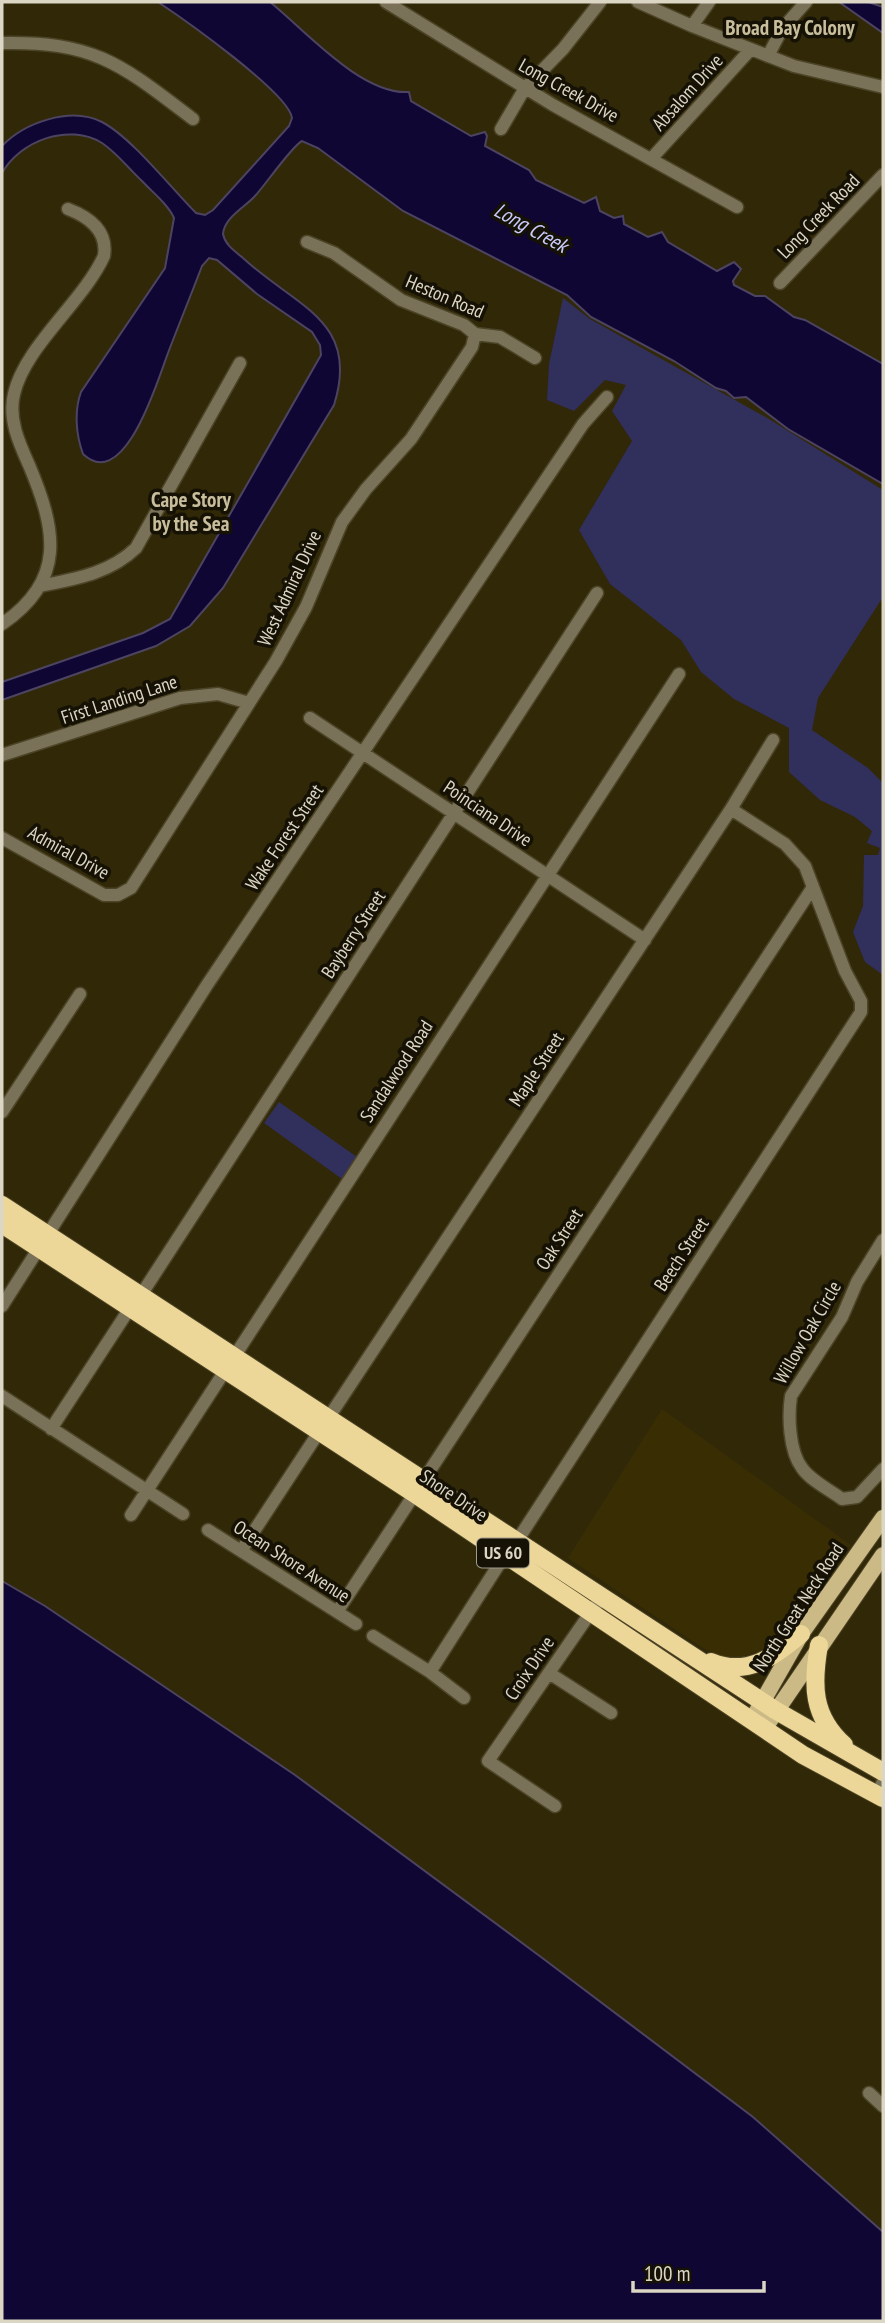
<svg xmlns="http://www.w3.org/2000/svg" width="885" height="2323" font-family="'PT Sans Narrow',sans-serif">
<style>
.built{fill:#392d04}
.green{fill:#312f5b}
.water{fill:#0f0634;stroke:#4c4460;stroke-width:2}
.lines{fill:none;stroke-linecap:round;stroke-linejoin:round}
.minor-casing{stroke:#4c4426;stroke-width:15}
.major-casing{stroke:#4c4426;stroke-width:18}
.highway-casing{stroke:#4c4426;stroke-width:20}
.minor{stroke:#7a7159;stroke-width:12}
.major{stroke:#ccba86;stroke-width:16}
.highway{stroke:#edd798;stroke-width:18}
.labels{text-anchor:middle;stroke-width:7;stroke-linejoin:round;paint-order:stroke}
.shield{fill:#151105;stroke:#a09b8b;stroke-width:2}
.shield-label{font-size:18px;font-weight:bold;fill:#dcd6c5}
.street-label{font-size:19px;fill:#dcd6c5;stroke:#151105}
.neighbourhood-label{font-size:21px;font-weight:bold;fill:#c9be9c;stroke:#151105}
.water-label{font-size:21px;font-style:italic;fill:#cacbfd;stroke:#151105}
</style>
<rect width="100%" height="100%" fill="#312808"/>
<path class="built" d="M662 1409 851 1545 786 1633 760 1651 737 1658 718 1655 703 1648 568 1558Z"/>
<path class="green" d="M563 298 590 319 769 419 883 490V597L818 698 812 730 868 768 883 783V975L865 962 853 932 863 906 864 855H878L880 848 867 843 872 831 855 817 820 800 789 772V728L734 699 701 672 681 640 610 584 579 530 632 441 612 411 626 385 605 380 574 411 547 400 549 364Z
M279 1102 357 1157 342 1179 264 1123Z"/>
<path class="water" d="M158 2H270C305 30 361 95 409 92L411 101 471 136 485 132 487 136 485 146 529 170 536 180 584 203 596 197 600 211 614 218 623 216 624 224 648 237 662 232 668 242 717 271 734 262 741 269 733 281 734 285 755 296H765L794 317 805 320 883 364V484L788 429 746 397 734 398 726 391 716 388 674 361 591 317 567 295 403 211 318 148 302 141C292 146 266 184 255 196 244 208 224 218 223 234 225 245 235 251 243 258 294 306 361 320 334 405L223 588 190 626 156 646 2 700V682L143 633 170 619 321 355 320 345 312 332 257 294 217 260 209 258 202 266C191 295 179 324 168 353 159 376 125 494 83 454 76 435 74 411 81 392L165 268 174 218C168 204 152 192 142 181 129 169 117 153 102 143 69 123 21 140 2 173V146C24 123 70 106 102 122 131 137 171 188 196 213L205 215 213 210 289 126 292 118C289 93 182 18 158 2Z
M839 2H868L883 7V33Z
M2 1581 45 1606 295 1775 541 1957 753 2117 883 2232V2321H2Z"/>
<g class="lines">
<defs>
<path id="minor" d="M386 2 553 105 737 207
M638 2 692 26 794 66 883 87
M692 26 709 2
M2 43C95 41 122 65 193 119
M768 56 782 29 806 2
M501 129 525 88 563 49 600 2
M651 159 751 49
M307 242 334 253 401 300 464 325 475 334 500 337 535 358
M780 283 883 175
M40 586C74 579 109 574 136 548L240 363
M2 624C67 580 56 529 29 465 19 443 8 419 14 394 25 346 83 302 104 256 108 231 89 217 68 209
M310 718 645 940
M2 755 180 698 218 694 249 703
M2 838 104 895H118L131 888 276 661 306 607 342 522 366 489 411 439 472 347 475 334
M2 1112 80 994
M883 1240 857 1282 842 1317 791 1396C788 1416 789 1451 802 1468 811 1481 830 1490 842 1499L857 1497 883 1469
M141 1295 597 593
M2 1306 207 985 583 424 607 397
M2 1396 183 1514
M329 1417 731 809 773 740
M51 1429 130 1308
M131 1515 679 674
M208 1530 356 1624
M517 1541 861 1012V1001L845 971 805 866 785 844 731 809
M241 1551 319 1432
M337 1612 813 887
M373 1636 430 1672 464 1698
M430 1672 505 1555
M549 1673 611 1713
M876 1795 883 1782
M555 1806 488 1761 602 1596
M869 2093 883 2106"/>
<path id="major" d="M752 1720 801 1634 883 1518
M764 1729 883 1555"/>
<path id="highway" d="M2 1205 775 1710 883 1772
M2 1224 415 1494 803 1755 883 1798
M819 1645C812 1685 812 1716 844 1745
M711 1662C747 1677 774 1657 801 1634"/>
</defs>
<use href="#minor" class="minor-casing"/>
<use href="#major" class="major-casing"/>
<use href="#highway" class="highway-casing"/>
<use href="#minor" class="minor"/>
<use href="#major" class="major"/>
<use href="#highway" class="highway"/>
</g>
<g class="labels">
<rect class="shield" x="477" y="1538.5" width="52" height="29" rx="5"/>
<g class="shield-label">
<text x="503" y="1559">US 60</text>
</g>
<g class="street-label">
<text transform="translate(569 90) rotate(29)" y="7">Long Creek Drive</text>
<text transform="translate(687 92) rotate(-48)" y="7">Absalom Drive</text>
<text transform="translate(818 216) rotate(-46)" y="7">Long Creek Road</text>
<text transform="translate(445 296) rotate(23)" y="7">Heston Road</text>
<text transform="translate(289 588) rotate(-65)" y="7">West Admiral Drive</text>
<text transform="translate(119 699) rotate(-18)" y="7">First Landing Lane</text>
<text transform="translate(488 813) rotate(34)" y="7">Poinciana Drive</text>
<text transform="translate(284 837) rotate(-56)" y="7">Wake Forest Street</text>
<text transform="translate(69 852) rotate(29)" y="7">Admiral Drive</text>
<text transform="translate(353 934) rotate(-57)" y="7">Bayberry Street</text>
<text transform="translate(536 1069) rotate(-57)" y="7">Maple Street</text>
<text transform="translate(396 1071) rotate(-57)" y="7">Sandalwood Road</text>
<text transform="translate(559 1239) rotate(-57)" y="7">Oak Street</text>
<text transform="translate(681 1254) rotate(-57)" y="7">Beech Street</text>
<text transform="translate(807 1332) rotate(-60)" y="7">Willow Oak Circle</text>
<text transform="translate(454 1495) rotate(34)" y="7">Shore Drive</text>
<text transform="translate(292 1561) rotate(33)" y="7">Ocean Shore Avenue</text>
<text transform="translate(798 1607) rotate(-57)" y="7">North Great Neck Road</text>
<text transform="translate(529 1668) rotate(-56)" y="7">Croix Drive</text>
</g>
<g class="neighbourhood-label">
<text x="790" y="35">Broad Bay Colony</text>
<text x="191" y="507">Cape Story<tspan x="191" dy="24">by the Sea</tspan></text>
</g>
<g class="water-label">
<text transform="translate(531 228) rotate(29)" y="7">Long Creek</text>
</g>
</g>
<rect width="885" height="2323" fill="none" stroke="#dcd6c5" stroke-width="7"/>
<path d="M633 2281v10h131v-10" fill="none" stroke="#dcd6c5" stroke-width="3.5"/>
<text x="644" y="2281" font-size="21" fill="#dcd6c5" stroke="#151105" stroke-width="5" paint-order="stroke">100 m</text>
</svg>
